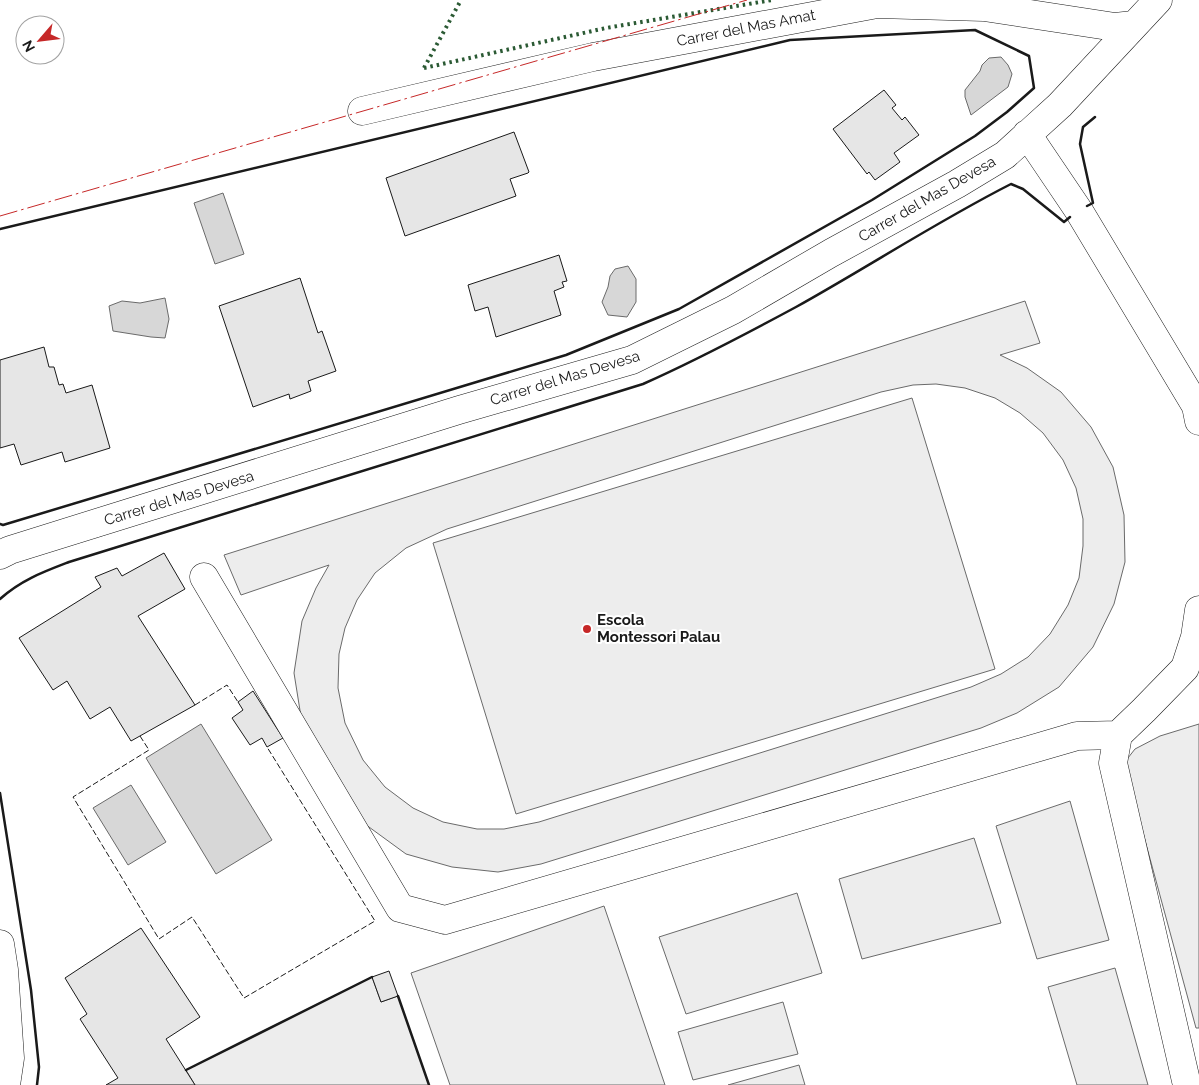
<svg xmlns="http://www.w3.org/2000/svg" width="1199" height="1085" font-family="Raleway,sans-serif">
<style>
.built{fill:#ededed;stroke:#6a6a6a;fill-rule:evenodd}
.water{fill:#d7d7d7;stroke:#6a6a6a}
.building{fill:#e6e6e6;stroke:#1a1a1a}
.lines{fill:none;stroke-linecap:round;stroke-linejoin:round}
.minor-casing{stroke:#1a1a1a;stroke-width:29}
.minor{stroke:#fff;stroke-width:28}
.hedge{stroke:#2b5a34;stroke-width:4;stroke-dasharray:2.5 4;stroke-linecap:butt}
.fence{stroke:#1a1a1a;stroke-width:1;stroke-dasharray:6 2.5;stroke-linecap:butt}
.wall{stroke:#1a1a1a;stroke-width:2.5}
.power{stroke:#c62828;stroke-width:1;stroke-dasharray:18 4 2.5 4;stroke-linecap:butt}
.poi-dot{fill:#c62828;stroke:#fff;stroke-width:2}
.labels{text-anchor:middle;stroke-width:4;stroke-linejoin:round;paint-order:stroke}
.street-label{font-size:15px;fill:#1a1a1a;stroke:#fff}
.poi-label{font-size:15px;font-weight:bold;fill:#1a1a1a;stroke:#fff;text-anchor:start}
</style>
<rect width="100%" height="100%" fill="#fff"/>
<path class="built" d="M1025 301 1040 343 1000 355 1027 368 1061 392 1091 427 1113 467 1124 515 1125 562 1114 604 1093 647 1059 687 1017 713 981 728 541 864 498 872 452 867 406 854 358 819 302 723 294 673 302 621 316 588 329 565 241 595 224 555ZM936 384 965 388 995 398 1020 413 1043 433 1063 460 1076 488 1083 519V546L1079 578 1068 605 1050 634 1028 657 1001 674 971 687 539 822 504 829H477L443 822 413 808 385 787 363 760 345 723 338 688 339 654 345 628 357 600 375 573 406 548 447 529 881 392 913 385Z
M912 398 995 669 516 814 433 543Z
M1199 724V1028H1196L1124 763 1135 749 1160 736Z
M1070 801 1109 940 1037 959 996 826Z
M974 838 1001 923 862 959 839 879Z
M797 893 822 973 686 1014 659 937Z
M604 906 665 1085H450L411 973Z
M1115 968 1148 1085H1077L1048 987Z
M372 977 381 1002 398 996 429 1085H195L186 1070Z
M783 1002 798 1054 693 1080 678 1032Z
M799 1065 805 1085H728Z"/>
<path class="water" d="M1001 57 1008 65 1012 74 1008 87 971 115 965 97V90L980 71 982 65 989 58Z
M223 193 244 254 215 264 194 203Z
M628 266 636 279V302L627 317 608 315 602 302 608 287 610 276 615 269Z
M165 298 169 319 165 338 151 337 113 331 109 306 122 301 140 303Z
M201 724 272 840 216 874 146 758Z
M131 785 166 842 128 865 93 808Z"/>
<path class="building" d="M884 90 896 105 892 108 902 120 905 117 919 135 894 153 900 162 875 180 869 172 867 174 864 170 833 129Z
M514 132 529 172 528 173 510 179 516 196 405 236 386 178Z
M559 255 567 281 562 282 564 287 554 291 561 315 496 337 488 307 475 311 468 285Z
M300 278 318 333 322 331 336 371 308 381 311 391 290 399 289 394 253 407 219 306Z
M44 347 49 367H54L59 385 63 384 66 393 92 385 110 448 65 462 62 452 21 465 14 444 0 448V360Z
M164 553 185 589 138 616 195 705 131 741 110 707 90 719 67 681 53 690 19 638 101 587 95 577 117 568 122 576Z
M253 691 283 738 267 747 262 738 250 745 232 718 243 710 238 702Z
M141 928 200 1017 166 1039 195 1085H106L118 1078 80 1019 87 1014 65 978Z
M389 971 398 996 381 1002 372 977Z"/>
<g class="lines">
<defs>
<path id="minor" d="M362 111 593 57 877 4 984 7 1115 27 1134 25
M1027 134 1079 211 1196 406 1199 421
M0 555 10 550 459 410 632 360 733 310 831 253 957 184 1005 155 1060 105 1158 0
M204 577 400 908 445 920 1077 736 1118 735
M0 944 4 970 10 1058 6 1085
M1187 1085 1113 763 1118 735 1144 710 1185 668 1195 637 1199 610"/>
</defs>
<use href="#minor" class="minor-casing"/>
<use href="#minor" class="minor"/>
<path class="hedge" d="M424 68 606 28 772 0
M424 68 461 0"/>
<path class="fence" d="M195 705 227 685 238 702
M140 736 149 750 73 797 159 939 192 917 244 998 375 921 267 747"/>
<path class="wall" d="M1087 206 1093 203 1080 144 1083 127 1095 117
M0 229 790 40 975 30 1029 56 1034 88 1007 112 975 136 872 200 679 309 566 355 3 525 0 524
M0 599C21 580 43 572 69 562L643 384C695 361 746 334 796 307 868 267 938 221 1011 184L1023 189 1064 222 1070 217
M0 793 31 990 39 1067 37 1085
M398 996 429 1085
M186 1070 372 977"/>
<path class="power" d="M0 216 747 0"/>
</g>
<circle class="poi-dot" cx="587" cy="629" r="5"/>
<g class="labels">
<g class="street-label">
<text transform="translate(746 28) rotate(-11)" y="5">Carrer del Mas Amat</text>
<text transform="translate(927 199) rotate(-30)" y="5">Carrer del Mas Devesa</text>
<text transform="translate(565 378) rotate(-17)" y="5">Carrer del Mas Devesa</text>
<text transform="translate(179 498) rotate(-17)" y="5">Carrer del Mas Devesa</text>
</g>
<g class="poi-label">
<text x="597" y="625">Escola<tspan x="597" dy="17">Montessori Palau</tspan></text>
</g>
</g>
<g transform="translate(40 40) rotate(242)"><circle r="24" fill="#ffffff" stroke="#a3a3a3"/>
<path d="M0-4L9 19L0 12L-9 19Z" fill="#c62828"/>
<text y="-8" font-size="14" font-weight="bold" text-anchor="middle" fill="#1a1a1a">N</text>
</g>
</svg>
